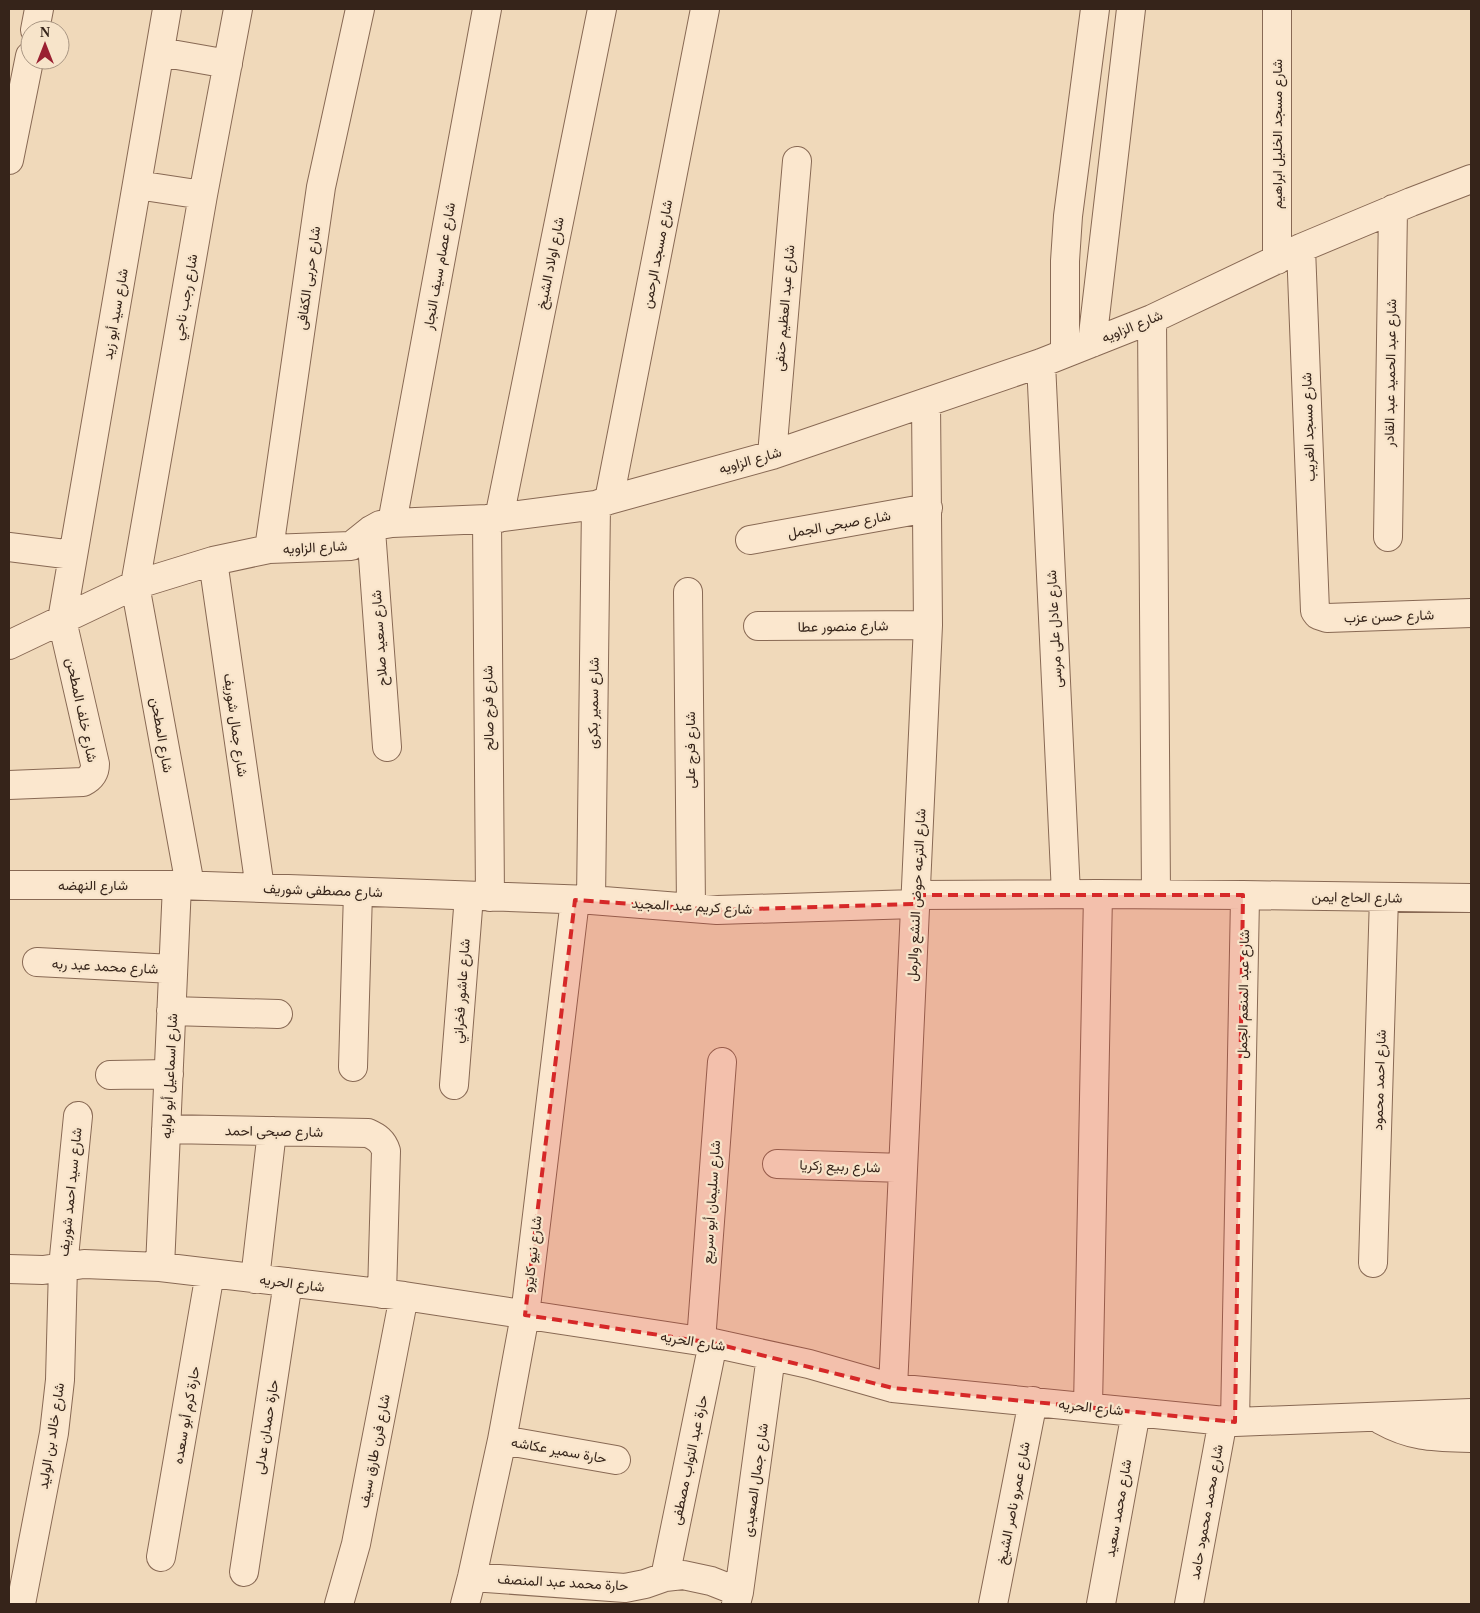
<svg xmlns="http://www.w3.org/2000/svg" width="1480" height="1613" font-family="'Times New Roman',Vazirmatn,serif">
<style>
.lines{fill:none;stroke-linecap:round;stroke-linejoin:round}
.minor-casing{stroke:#886954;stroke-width:30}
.minor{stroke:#fbe7ce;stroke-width:28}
.marked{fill:#d62828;fill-opacity:0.2;stroke:#d62828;stroke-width:4;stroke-dasharray:10 6;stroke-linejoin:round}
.labels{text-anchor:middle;stroke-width:4.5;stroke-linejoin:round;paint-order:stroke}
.street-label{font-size:14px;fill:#36241a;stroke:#f7e4ca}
</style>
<rect width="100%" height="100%" fill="#f0d9ba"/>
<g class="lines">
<defs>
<path id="minor" d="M35 30 39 9
M160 52 228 64
M9 160 30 56
M137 185 203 195
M1301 248 1315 611 1318 615 1327 618 1471 613
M1277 260V9
M1152 319 1156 894
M1092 343 1131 9
M1065 353V261L1068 216 1095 9
M1041 363 1066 894
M772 455 797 161
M609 500 705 9
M499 518 602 9
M487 519 490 897
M392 523 487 9
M371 530 387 747
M1388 537 1393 209
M750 540 928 508
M9 547 73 555
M269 549 321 187 360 9
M213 561 260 888
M688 592 691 908
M758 626 928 625
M9 645 135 585 213 561 269 549 351 546 371 530 380 525 392 523 487 519 596 505 609 500 772 455 1041 363 1152 319 1301 248 1411 202 1471 179
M9 785 83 782C91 778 95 773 95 764L62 620 167 9
M9 885H177L591 900 717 910 915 904
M190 885 135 585 203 195 238 9
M916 895 1098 894 1243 895 1245 898 1235 1422
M1243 895 1471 898
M591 900 596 505
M37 962 173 969
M171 1011 278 1014
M353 1067 358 892
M110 1075 169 1074
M454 1085 469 896
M166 1129 368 1133C377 1137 383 1141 386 1151L382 1294
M777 1164 903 1168
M1373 1263 1384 897
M160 1267 177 885
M9 1269 43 1270 84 1264 160 1267 404 1296 713 1343 809 1364 893 1388 1235 1422 1471 1413
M255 1279 272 1131
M701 1341 722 1062
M893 1388 928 625 926 403
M1088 1407 1098 894
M1381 1420C1413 1438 1436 1437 1471 1438
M502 1440 616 1460
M161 1557 210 1273
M244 1572 288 1282
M472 1577 625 1588 645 1584 665 1577 683 1575 711 1581 739 1592
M665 1577 713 1343
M21 1604 54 1433 60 1380 63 1267 78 1116
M339 1604 356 1544 404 1296
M465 1604 472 1577 502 1440 525 1315 575 900
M736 1604 739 1592 771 1356
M993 1604 1033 1401
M1101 1604 1136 1412
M1189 1604 1223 1420"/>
</defs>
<use href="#minor" class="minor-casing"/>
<use href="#minor" class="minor"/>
</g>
<path class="marked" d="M916 895H1243L1235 1422 893 1388 713 1343 525 1315 575 900 717 910 915 904Z"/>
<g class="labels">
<g class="street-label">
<text transform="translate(1277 134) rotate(-90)" y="5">شارع مسجد الخليل ابراهيم</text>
<text transform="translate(657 254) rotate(-79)" y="5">شارع مسجد الرحمن</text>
<text transform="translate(550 263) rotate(-79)" y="5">شارع اولاد الشيخ</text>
<text transform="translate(439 266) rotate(-80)" y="5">شارع عصام سيف النجار</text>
<text transform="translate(308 278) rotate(-82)" y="5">شارع حربى الكفافى</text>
<text transform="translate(185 297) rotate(-80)" y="5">شارع رجب ناجي</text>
<text transform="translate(784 308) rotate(-85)" y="5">شارع عبد العظيم حنفى</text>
<text transform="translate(115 314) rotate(-80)" y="5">شارع سيد أبو زيد</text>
<text transform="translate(1132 326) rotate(-22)" y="5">شارع الزاويه</text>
<text transform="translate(1390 373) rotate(-89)" y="5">شارع عبد الحميد عبد القادر</text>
<text transform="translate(1308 427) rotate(-92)" y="5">شارع مسجد الغريب</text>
<text transform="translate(750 460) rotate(-16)" y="5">شارع الزاويه</text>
<text transform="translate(839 524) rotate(-10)" y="5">شارع صبحى الجمل</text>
<text transform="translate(315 547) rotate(-3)" y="5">شارع الزاويه</text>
<text transform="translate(1389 616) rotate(-2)" y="5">شارع حسن عزب</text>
<text transform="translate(843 626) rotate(-1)" y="5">شارع منصور عطا</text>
<text transform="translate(1054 629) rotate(-93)" y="5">شارع عادل على مرسى</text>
<text transform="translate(379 638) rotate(-94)" y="5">شارع سعيد صلاح</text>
<text transform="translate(593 703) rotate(-89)" y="5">شارع سمير بكرى</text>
<text transform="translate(488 708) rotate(-91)" y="5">شارع فرج صالح</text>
<text transform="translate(82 710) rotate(78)" y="5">شارع خلف المطحن</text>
<text transform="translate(236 725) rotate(82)" y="5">شارع جمال شوريف</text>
<text transform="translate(162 735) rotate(80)" y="5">شارع المطحن</text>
<text transform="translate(690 750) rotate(-90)" y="5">شارع فرج على</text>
<text x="93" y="890">شارع النهضه</text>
<text transform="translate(323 890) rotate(2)" y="5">شارع مصطفى شوريف</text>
<text transform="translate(916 895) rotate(-87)" y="5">شارع الترعه حوض النشع والرمل</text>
<text transform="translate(1357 897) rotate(1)" y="5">شارع الحاج ايمن</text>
<text transform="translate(692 906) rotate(3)" y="5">شارع كريم عبد المجيد</text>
<text transform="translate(105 966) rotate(3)" y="5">شارع محمد عبد ربه</text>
<text transform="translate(461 991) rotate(-86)" y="5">شارع عاشور فخراني</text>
<text transform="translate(1243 994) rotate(-89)" y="5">شارع عبد المنعم الجمل</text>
<text transform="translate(169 1076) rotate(-87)" y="5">شارع اسماعيل أبو لوايه</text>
<text transform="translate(1379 1080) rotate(-88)" y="5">شارع احمد محمود</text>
<text transform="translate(274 1131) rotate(1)" y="5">شارع صبحى احمد</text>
<text transform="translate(840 1166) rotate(2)" y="5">شارع ربيع زكريا</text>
<text transform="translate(70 1192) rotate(-84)" y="5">شارع سيد احمد شوريف</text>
<text transform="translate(711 1202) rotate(-86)" y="5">شارع سليمان أبو سريع</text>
<text transform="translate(532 1254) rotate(-83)" y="5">شارع نيو كايرو</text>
<text transform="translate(292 1283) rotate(7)" y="5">شارع الحريه</text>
<text transform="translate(693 1341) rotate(9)" y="5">شارع الحريه</text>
<text transform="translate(1091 1407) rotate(6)" y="5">شارع الحريه</text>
<text transform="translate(186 1415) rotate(-80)" y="5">حارة كرم أبو سعده</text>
<text transform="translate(266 1427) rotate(-81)" y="5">حارة حمدان عدلى</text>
<text transform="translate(51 1436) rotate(-81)" y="5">شارع خالد بن الوليد</text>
<text transform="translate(559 1450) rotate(10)" y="5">حارة سمير عكاشه</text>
<text transform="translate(374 1451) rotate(-79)" y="5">شارع فرن طارق سيف</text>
<text transform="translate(689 1460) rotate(-78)" y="5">حارة عبد التواب مصطفى</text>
<text transform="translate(755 1480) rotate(-82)" y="5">شارع جمال الصعيدى</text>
<text transform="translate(1013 1503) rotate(-79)" y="5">شارع عمرو ناصر الشيخ</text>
<text transform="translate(1118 1508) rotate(-80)" y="5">شارع محمد سعيد</text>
<text transform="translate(1206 1512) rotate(-80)" y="5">شارع محمد محمود حامد</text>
<text transform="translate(563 1582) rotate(3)" y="5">حارة محمد عبد المنصف</text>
</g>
</g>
<rect width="1480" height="1613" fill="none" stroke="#36241a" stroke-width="20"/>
<g transform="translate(45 45)"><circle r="24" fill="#f7e4ca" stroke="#aa9784"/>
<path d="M0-4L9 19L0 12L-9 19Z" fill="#9a2031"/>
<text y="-8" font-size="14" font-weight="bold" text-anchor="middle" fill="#36241a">N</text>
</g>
</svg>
